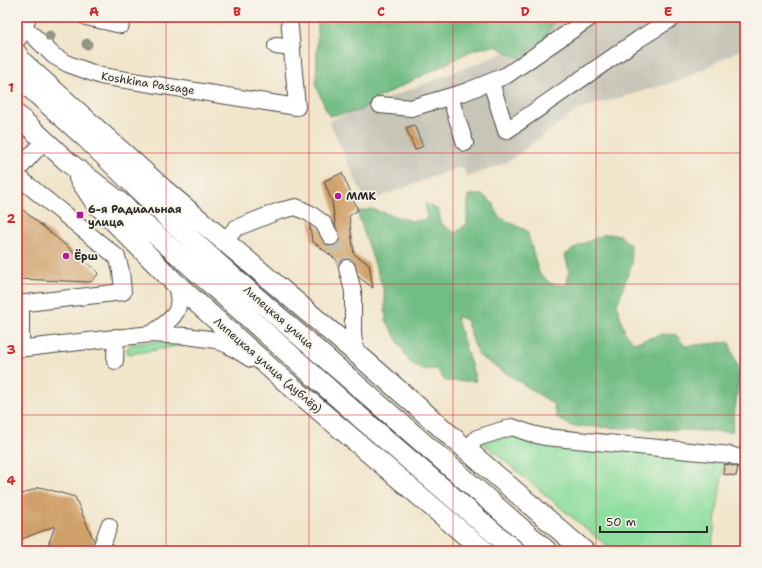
<svg xmlns="http://www.w3.org/2000/svg" width="762" height="568" font-family="'Shantell Sans',sans-serif">
<style>
.industrial{fill:#c6c5b8}
.green{fill:#8ede9e;stroke:#5c8464}
.forest{fill:#72bd85;stroke:#4e7458}
.building{fill:#d0a06a}
.lines{fill:none;stroke-linecap:round;stroke-linejoin:round}
.minor-tunnel{stroke:#c9c0ab;stroke-width:16;stroke-dasharray:16 8;stroke-linecap:butt}
.minor-casing{stroke:#494743;stroke-width:18}
.major-casing{stroke:#494743;stroke-width:22}
.minor{stroke:#fff;stroke-width:16}
.major{stroke:#fff;stroke-width:20}
.tree{fill:#929783}
.grid{fill:none;stroke:#d62828;stroke-width:1;stroke-opacity:0.55}
.poi-dot{fill:#b5179e;stroke:#f7f3e8;stroke-width:1.5}
.labels{text-anchor:middle;stroke-width:3.5;stroke-linejoin:round;paint-order:stroke}
.street-label{font-size:11px;fill:#2b2b2b;stroke:#f7f3e8}
.poi-label{font-size:11px;font-weight:bold;fill:#2b2b2b;stroke:#f7f3e8;text-anchor:start}
.neatline{fill:none;stroke:#d62828;stroke-width:1.5}
.grid-label{font-size:13px;text-anchor:middle;font-weight:bold;fill:#d62828}
</style>
<rect width="100%" height="100%" fill="#f7f3e8"/>
<filter id="ink" filterUnits="userSpaceOnUse"><feTurbulence type="fractalNoise" baseFrequency=".025" numOctaves="2"/><feDisplacementMap in="SourceGraphic" scale="8" xChannelSelector="R" yChannelSelector="G"/><feConvolveMatrix kernelMatrix="1 2 1 2 8 2 1 2 1" color-interpolation-filters="sRGB"/></filter>
<filter id="wash" filterUnits="userSpaceOnUse"><feTurbulence type="fractalNoise" baseFrequency=".012" numOctaves="4" result="noise"/><feDisplacementMap in="SourceGraphic" scale="16" xChannelSelector="R" yChannelSelector="G"/><feGaussianBlur stdDeviation="0.9" result="paint"/><feColorMatrix in="noise" values="0 0 0 0 0 0 0 0 0 0 0 0 0 0 0 0 0 1.4 0 .05"/><feComposite in="paint" operator="in"/></filter>
<g filter="url(#wash)">
<rect width="100%" height="100%" fill="#f1e5cb"/>
<path class="industrial" d="M557 17H745V47L684 79 577 110 506 163 467 177 462 166 366 202 329 121 501 54Z"/>
<path class="green" d="M173 340 191 344 130 354 127 352 128 347 132 344Z
M512 427 725 454 711 551H613L477 438Z"/>
<path class="forest" d="M318 17H559L553 23 542 41 519 58 495 46 475 49 380 97 359 111 329 116 316 86Z
M468 195H482L493 203 499 217 527 231 539 273 551 284 567 285 569 270 565 255 578 246 605 234 620 235 630 245 632 263 617 305 625 333 634 343 662 334 676 335 685 346 729 342 740 373 732 432 571 426 557 418 553 404 543 397 478 355 466 320 456 316 476 381H445L437 369 422 370 409 361 386 320 384 291 357 212 371 209 412 221 427 219 425 203 438 210 442 224 455 233 467 224Z"/>
<g id="blocks">
<path class="building" d="M414 125 423 146 415 150 406 128Z
M342 173 358 210 349 216 354 254 369 264 373 288 312 241 309 219 338 243 332 202 324 181Z
M17 205 99 273 91 282 17 279Z
M724 464 738 467 736 476 723 474Z
M40 487 75 497 95 543 92 551H46L55 526 17 541V496Z"/>
</g>
</g>
<g filter="url(#ink)">
<use href="#blocks" fill-opacity="0" stroke="#494743" stroke-width="1"/>
<g class="lines">
<path class="minor-tunnel" d="M331 237 347 268"/>
<defs>
<path id="minor" d="M86 17 121 25
M17 20 54 56 68 64 101 76 297 107 289 17
M276 46 292 48
M491 82 506 131 639 39 674 17
M450 97 465 143
M380 105 411 108 465 92 507 75 591 17
M17 171 44 141
M17 176 117 257 121 271 123 292 17 304
M225 240 236 228 279 211 296 207 309 213 323 223 331 237
M347 268 353 291V332L355 352
M151 334C173 318 185 313 175 283
M21 348V304
M17 349 151 334 186 336 216 340 228 345 251 359
M115 361 116 337
M467 450 477 438 512 427 532 434 545 437 731 455 745 460
M100 551 109 526"/>
<path id="major" d="M17 37 26 17
M17 54 21 61 163 189 355 352 467 450 584 551
M17 76 86 138 171 221 227 272 547 551
M17 115 69 163 118 201 361 418 515 551
M79 178 95 202 175 283 278 375 484 551"/>
</defs>
<use href="#minor" class="minor-casing"/>
<use href="#major" class="major-casing"/>
<use href="#minor" class="minor"/>
<use href="#major" class="major"/>
</g>
<g class="tree">
<circle cx="50" cy="36" r="5.5"/>
<circle cx="87" cy="44" r="5.5"/>
</g>
</g>
<path class="grid" d="M166 17V551M309 17V551M453 17V551M596 17V551M17 153H745M17 284H745M17 415H745"/>
<g class="poi-dot">
<circle cx="338" cy="196" r="4"/>
<rect x="76" y="211" width="8" height="8" rx="2"/>
<circle cx="66" cy="256" r="4"/>
</g>
<g class="labels">
<g class="street-label">
<text transform="translate(148 83) rotate(9)" y="4">Koshkina Passage</text>
<text transform="translate(279 317) rotate(41)" y="4">Липецкая улица</text>
<text transform="translate(268 365) rotate(41)" y="4">Липецкая улица (дублёр)</text>
</g>
<g class="poi-label">
<text x="346" y="200">ММК</text>
<text x="88" y="213">6-я Радиальная<tspan x="88" dy="13">улица</tspan></text>
<text x="74" y="260">Ёрш</text>
</g>
</g>
<rect width="762" height="568" fill="none" stroke="#f7f3e8" stroke-width="44"/>
<path d="M600 526v6h107v-6" fill="none" stroke="#2b2b2b" stroke-width="2"/>
<text x="606" y="526" font-size="12" fill="#2b2b2b" stroke="#f7f3e8" stroke-width="3" paint-order="stroke">50 m</text>
<rect x="22" y="22" width="718" height="524" class="neatline"/>
<g class="grid-label">
<text x="94" y="16">A</text>
<text x="237" y="16">B</text>
<text x="381" y="16">C</text>
<text x="525" y="16">D</text>
<text x="668" y="16">E</text>
<text x="11" y="92">1</text>
<text x="11" y="223">2</text>
<text x="11" y="354">3</text>
<text x="11" y="485">4</text>
</g>
</svg>
